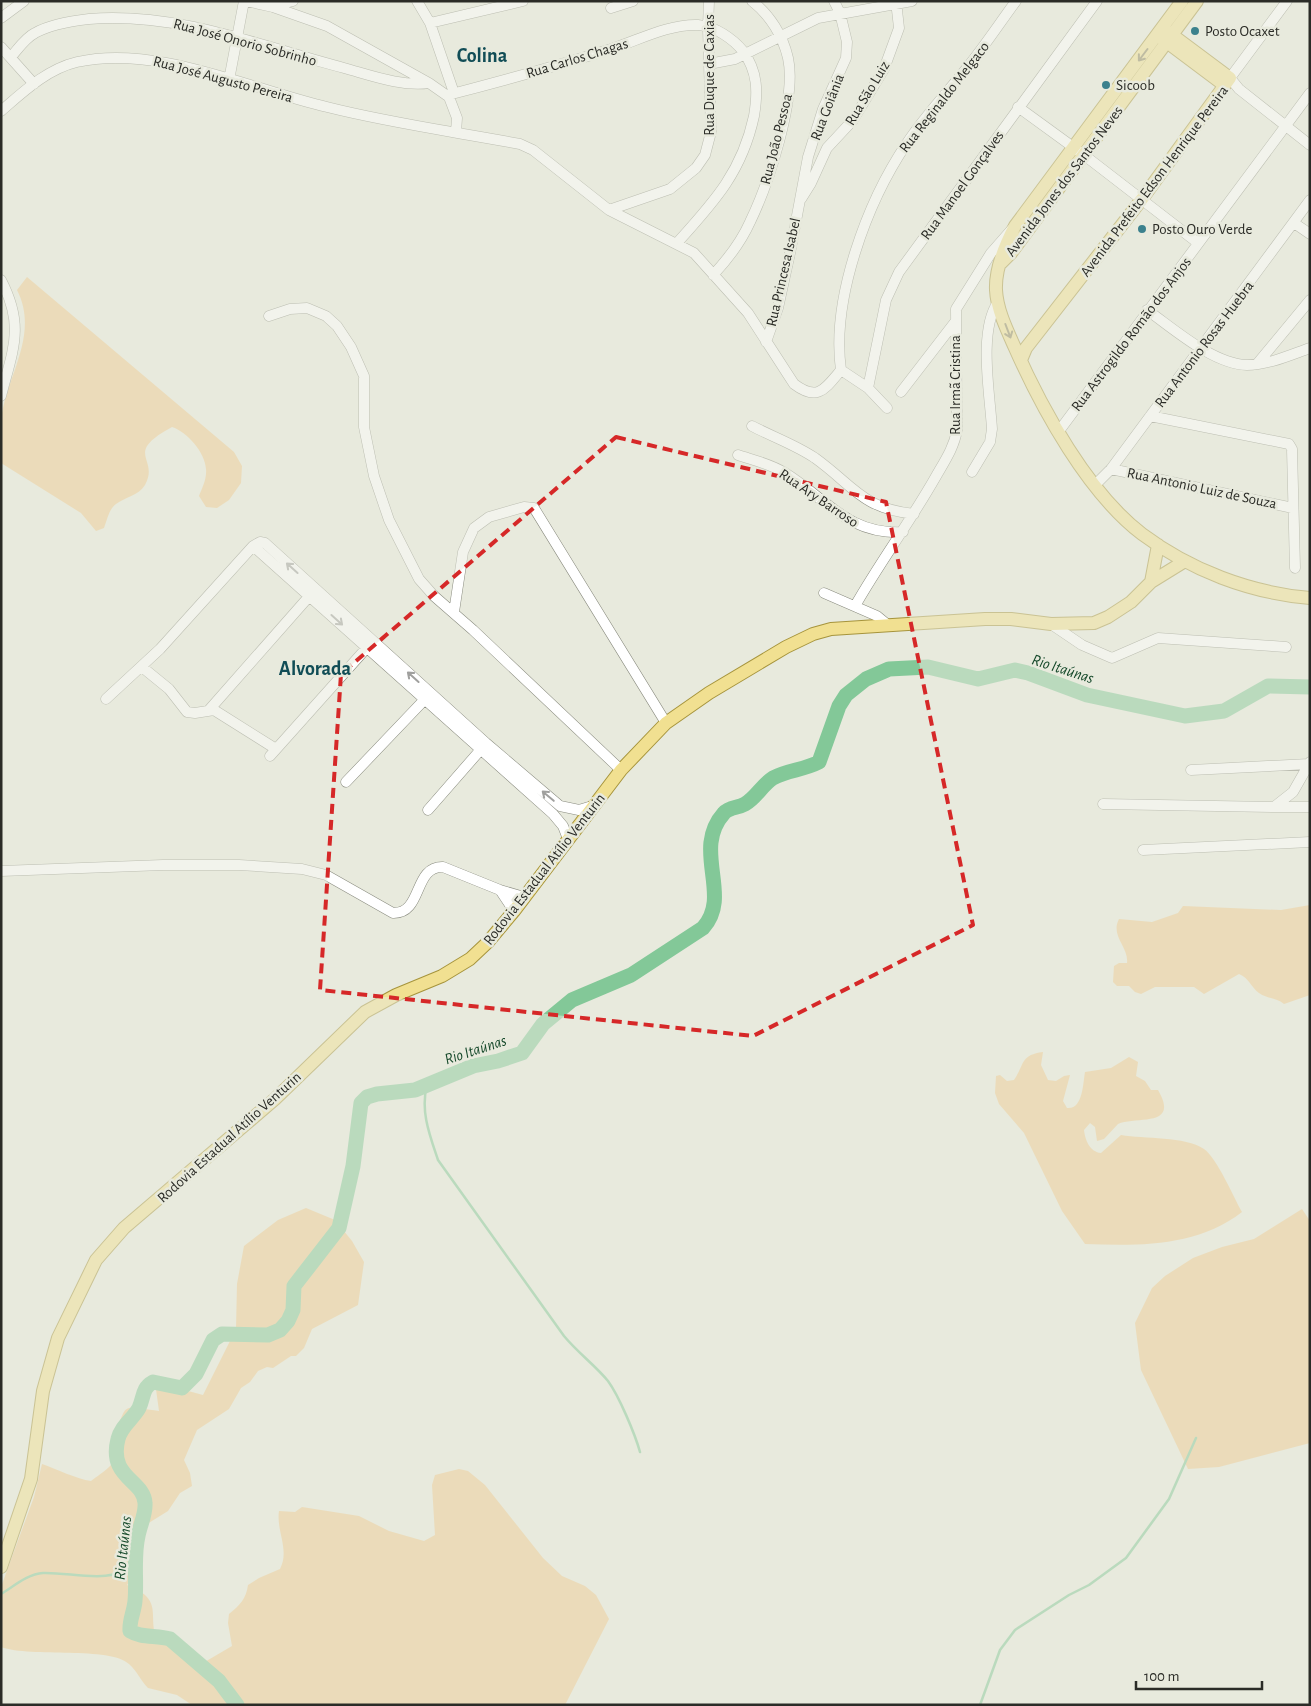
<svg xmlns="http://www.w3.org/2000/svg" width="1311" height="1706" font-family="'Alegreya Sans',sans-serif">
<style>
.green{fill:#f0cb90}
.lines{fill:none;stroke-linecap:round;stroke-linejoin:round}
.stream{stroke:#83c898;stroke-width:2.5}
.river{stroke:#83c898;stroke-width:15}
.minor-casing{stroke:#898b7f;stroke-width:11}
.major-casing{stroke:#a6943c;stroke-width:14}
.minor{stroke:#fff;stroke-width:10}
.major{stroke:#f1e091;stroke-width:12}
.oneway{stroke:#8e865c}
.oneway2{stroke:#a0a09e}
.marked{fill:none;stroke:#d62828;stroke-width:4;stroke-dasharray:10 6;stroke-linejoin:round}
.poi-dot{fill:#3b818d;stroke:#e8eadd;stroke-width:2}
.labels{text-anchor:middle;stroke-width:5;stroke-linejoin:round;paint-order:stroke}
.poi-label{font-size:15px;fill:#2b2c27;stroke:#e8eadd;text-anchor:start}
.street-label{font-size:15px;fill:#2b2c27;stroke:#e8eadd}
.water-label{font-size:16px;font-style:italic;fill:#144829;stroke:#e8eadd}
.district-label{font-size:20px;font-weight:bold;fill:#114d56;stroke:#e8eadd}
</style>
<rect width="100%" height="100%" fill="#e8eadd"/>
<path class="green" d="M27 277 234 452 242 466 241 483 229 500 217 508 206 507 199 496C202 488 207 479 206 469 205 452 187 432 172 427 122 454 160 458 145 485 138 496 125 497 116 504 109 509 107 520 104 528L96 531 81 513 1 463C1 449 0 434 1 420 6 376 40 335 17 290Z
M1310 905V995L1284 1004C1276 997 1267 999 1259 993 1251 987 1249 978 1239 974L1204 994 1194 987H1155L1141 994 1135 992 1129 986H1117L1113 982 1114 966 1119 963H1127C1129 947 1110 936 1119 919L1152 922 1178 913 1183 906 1281 910Z
M1043 1052 1041 1065 1048 1080 1056 1081 1064 1076 1070 1075 1063 1101 1067 1108C1083 1110 1083 1083 1085 1072L1111 1068 1129 1057 1138 1062 1136 1076 1145 1081 1151 1090H1158C1180 1128 1137 1116 1118 1124L1104 1139 1097 1141 1095 1127 1090 1123 1084 1130C1085 1140 1090 1152 1101 1153L1121 1135C1144 1139 1185 1136 1204 1149 1217 1158 1234 1198 1242 1212 1197 1247 1139 1246 1085 1244L1062 1211 1024 1133 999 1104 995 1093 996 1076 1000 1075 1007 1081 1014 1080C1025 1064 1020 1055 1043 1052Z
M306 1208 335 1220 352 1241 364 1262 358 1305 312 1329 304 1348 296 1356H291L273 1368 267 1367 258 1371 250 1382 241 1388 229 1409 197 1430 184 1460 190 1473 192 1486 180 1493 168 1511 139 1529 131 1580 127 1585C165 1600 147 1614 157 1641L181 1649 191 1660 203 1663 232 1646 228 1623 229 1614C240 1605 246 1599 248 1585L259 1578 280 1569C290 1550 276 1531 279 1511L295 1512 302 1507 359 1516 389 1531 424 1541 435 1535 432 1485 435 1475 459 1469 468 1471 485 1485 543 1558 562 1576 585 1586 596 1595 609 1619 565 1705H192L177 1695 148 1688C141 1681 137 1671 129 1664 110 1646 32 1658 1 1647V1587L34 1497 42 1464C56 1469 77 1479 91 1481 108 1468 122 1463 111 1439 131 1404 115 1405 159 1411L155 1382 203 1395 236 1329 237 1284 244 1246 278 1220Z
M1302 1209 1310 1221V1443L1219 1467 1188 1469 1141 1370 1135 1323 1152 1288 1165 1276 1193 1258 1222 1247 1254 1239Z"/>
<g class="lines">
<path class="stream" d="M427 1085C420 1111 430 1136 438 1160L564 1336C578 1353 595 1365 608 1381 619 1396 635 1434 640 1452
M1 1594C13 1587 27 1574 43 1573 74 1572 111 1586 136 1563
M980 1705 1000 1650 1015 1630 1069 1595 1089 1585 1126 1558 1169 1499 1196 1438"/>
<path class="river" d="M237 1705 219 1681 170 1639C157 1635 141 1638 130 1631 129 1621 134 1612 135 1601 137 1580 133 1557 138 1536 140 1525 146 1514 145 1503 144 1480 108 1478 118 1439 121 1426 133 1419 139 1408 144 1397 142 1388 153 1382L182 1388 196 1374 213 1340 222 1334 268 1335 280 1330 288 1321 293 1310 294 1286 339 1228 353 1166 361 1103 367 1097 377 1094 415 1090 473 1066 498 1061 522 1053 543 1024 572 1000 631 975 703 928C733 895 691 850 724 813 729 807 738 808 745 804 756 798 762 785 773 778 787 770 804 770 819 762L839 706 846 695 866 679 889 669 928 667 978 679 1015 670 1028 673 1087 695 1185 716 1224 711 1268 686 1310 687"/>
<defs>
<path id="minor" d="M246 1 273 7 327 26 429 83 449 97 457 118 456 132
M417 1 430 23 454 93
M1287 1 1230 78 1239 89 1310 145
M274 6 293 1
M611 8 633 1
M1 18 24 1
M430 23 523 1
M1 47 34 84
M11 57C18 49 25 38 35 33 51 24 71 21 89 19 178 12 260 46 344 68 370 75 402 87 429 83
M709 64 735 59 818 18 912 1
M229 80 244 1
M448 95C502 81 557 66 611 49 639 40 668 24 698 25 715 26 733 39 743 51 758 72 758 92 754 116 742 172 714 202 677 243
M1018 107 1084 155 1198 243
M1 111C23 92 47 69 77 62 155 44 250 89 327 107 390 123 456 132 520 144L533 150 609 210 694 253 748 313 794 384C818 402 825 389 841 370
M801 199 811 183 827 148 853 120 884 69 899 28 896 1
M609 210 670 189 696 168 705 155 711 132 708 27 709 1
M1294 223 1310 234
M713 275C728 259 741 242 750 222 768 185 797 98 788 58 783 36 770 15 752 1
M1 280C25 326 13 349 1 396
M1147 310C1174 329 1213 364 1247 365 1268 365 1290 355 1310 348
M269 316 290 309 307 308 326 316 337 326 351 347 364 376V427L374 476 389 520 419 579 434 596 473 630 621 770
M766 342 778 308 790 253 808 157 823 109 846 58 847 42 840 13 834 1
M1257 364 1310 300
M841 370C831 299 867 202 907 143 924 117 946 94 966 69 984 47 999 24 1016 1
M841 370 868 388 887 408
M868 388 886 300 899 272 1097 1
M901 392 955 322
M1150 416 1289 444 1292 449 1295 568
M752 426C773 437 796 445 815 458 854 486 861 508 914 514
M1059 431 1310 93
M738 455C753 460 771 464 785 473 827 499 848 535 903 532
M1111 469 1293 508
M972 472 990 442 992 429C990 394 978 331 998 302
M1095 485 1111 469 1310 200
M824 593 877 616 888 625
M855 606C880 562 910 522 935 478 944 462 954 448 957 430L956 309 991 253 1012 229
M454 612 463 552 474 528 489 517 524 507 534 508 666 723
M1051 624 1082 645 1112 658 1158 638 1286 647
M142 667 169 689 187 712 195 713 214 710 276 749
M106 699 160 649 253 546
M209 710 313 592
M270 756 371 643
M1191 770 1309 764 1310 762
M346 782 428 696
M1103 804 1274 807 1293 792 1309 764
M1274 807H1310
M428 810 483 747
M568 839 563 826 553 814 253 546 260 542 265 543 486 743 560 806 579 810 592 806
M1143 850 1310 842
M1 871 163 865H239L302 869 326 875 393 913C423 914 413 866 443 867L500 890 524 897
M500 890 514 911"/>
<path id="major" d="M1182 1 1015 226C1005 245 995 268 996 290 997 310 1007 330 1015 348 1042 409 1088 493 1142 534 1190 570 1250 593 1310 598
M1160 37 1224 85
M1001 263 1011 253 1197 1
M1021 360 1026 348 1142 199 1230 78 1163 28
M1151 582 1158 545
M1 1567 31 1479 43 1391 58 1338 96 1260 124 1228 275 1099 365 1012 396 995 442 976 470 959 488 942 514 911 621 770 666 723 709 693 786 647 813 634 831 629 985 619H1011L1051 624 1094 623 1108 617 1131 602 1151 582 1185 561"/>
</defs>
<use href="#minor" class="minor-casing"/>
<use href="#major" class="major-casing"/>
<use href="#minor" class="minor"/>
<use href="#major" class="major"/>
</g>
<defs><path id="oneway-shaft" d="M-6 0H5M1.5-3L5.5 0L1.5 3" fill="none" stroke-width="1.6" stroke-linecap="round" stroke-linejoin="round" transform="scale(1.25)"/></defs>
<g class="oneway">
<use href="#oneway-shaft" transform="translate(1143 55) rotate(127)"/>
<use href="#oneway-shaft" transform="translate(1008 331) rotate(69)"/>
</g>
<g class="oneway2">
<use href="#oneway-shaft" transform="translate(292 568) rotate(-138)"/>
<use href="#oneway-shaft" transform="translate(337 620) rotate(42)"/>
<use href="#oneway-shaft" transform="translate(413 677) rotate(-138)"/>
<use href="#oneway-shaft" transform="translate(548 796) rotate(-140)"/>
</g>
<path d="M0 0H1311V1706H0ZM616 437 886 502 973 925 753 1036 320 990 341 674Z" fill="#e8eadd" fill-opacity=".55" fill-rule="evenodd"/>
<path class="marked" d="M616 437 886 502 973 925 753 1036 320 990 341 674Z"/>
<g class="poi-dot">
<circle cx="1195" cy="31" r="5"/>
<circle cx="1106" cy="85" r="5"/>
<circle cx="1142" cy="229" r="5"/>
</g>
<g class="labels">
<g class="poi-label">
<text x="1205" y="36">Posto Ocaxet</text>
<text x="1116" y="90">Sicoob</text>
<text x="1152" y="234">Posto Ouro Verde</text>
</g>
<g class="street-label">
<text transform="translate(245 42) rotate(15)" y="5">Rua José Onorio Sobrinho</text>
<text transform="translate(577 58) rotate(-17)" y="5">Rua Carlos Chagas</text>
<text transform="translate(709 75) rotate(-90)" y="5">Rua Duque de Caxias</text>
<text transform="translate(223 79) rotate(15)" y="5">Rua José Augusto Pereira</text>
<text transform="translate(867 93) rotate(-59)" y="5">Rua São Luiz</text>
<text transform="translate(944 97) rotate(-52)" y="5">Rua Reginaldo Melgaco</text>
<text transform="translate(827 107) rotate(-69)" y="5">Rua Goiânia</text>
<text transform="translate(776 139) rotate(-76)" y="5">Rua João Pessoa</text>
<text transform="translate(1064 181) rotate(-53)" y="5">Avenida Jones dos Santos Neves</text>
<text transform="translate(1154 181) rotate(-53)" y="5">Avenida Prefeito Edson Henrique Pereira</text>
<text transform="translate(962 185) rotate(-54)" y="5">Rua Manoel Gonçalves</text>
<text transform="translate(783 272) rotate(-77)" y="5">Rua Princesa Isabel</text>
<text transform="translate(1131 334) rotate(-53)" y="5">Rua Astrogildo Romão dos Anjos</text>
<text transform="translate(1204 344) rotate(-53)" y="5">Rua Antonio Rosas Huebra</text>
<text transform="translate(955 385) rotate(-90)" y="5">Rua Irmã Cristina</text>
<text transform="translate(1202 488) rotate(12)" y="5">Rua Antonio Luiz de Souza</text>
<text transform="translate(819 498) rotate(34)" y="5">Rua Ary Barroso</text>
<text transform="translate(544 869) rotate(-52)" y="5">Rodovia Estadual Atílio Venturin</text>
<text transform="translate(229 1137) rotate(-42)" y="5">Rodovia Estadual Atílio Venturin</text>
</g>
<g class="water-label">
<text transform="translate(1063 668) rotate(18)" y="6">Rio Itaúnas</text>
<text transform="translate(475 1049) rotate(-18)" y="6">Rio Itaúnas</text>
<text transform="translate(122 1548) rotate(-84)" y="6">Rio Itaúnas</text>
</g>
<g class="district-label">
<text x="482" y="62">Colina</text>
<text x="315" y="675">Alvorada</text>
</g>
</g>
<rect width="1311" height="1706" fill="none" stroke="#2b2c27" stroke-width="5"/>
<path d="M1136 1681v8h126v-8" fill="none" stroke="#2b2c27" stroke-width="2.5"/>
<text x="1144" y="1681" font-size="15" fill="#2b2c27" stroke="#e8eadd" stroke-width="4" paint-order="stroke">100 m</text>
</svg>
